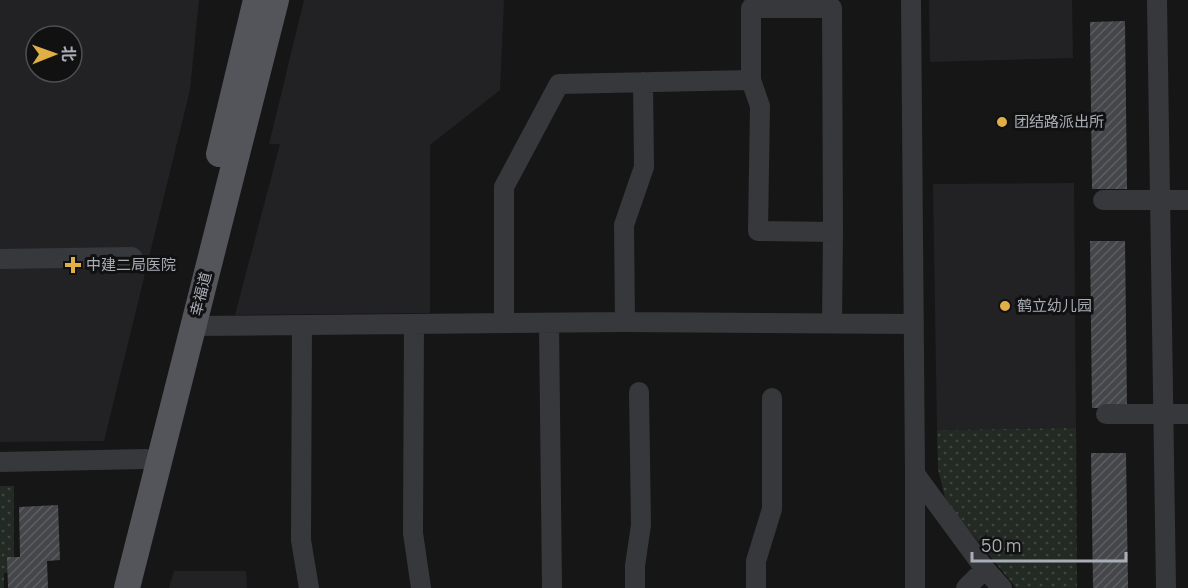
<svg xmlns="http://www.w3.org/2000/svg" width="1188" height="588" font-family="Manrope,'Noto Sans SC',sans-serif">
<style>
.built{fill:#222224;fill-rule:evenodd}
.grass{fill:url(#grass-dots)}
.building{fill:url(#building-hatch)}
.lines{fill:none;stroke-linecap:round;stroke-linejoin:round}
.minor{stroke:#37383c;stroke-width:20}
.major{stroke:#53555b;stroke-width:26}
.poi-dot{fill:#e0af45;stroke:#111112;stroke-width:2}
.labels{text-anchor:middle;stroke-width:6;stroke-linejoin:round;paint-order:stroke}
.poi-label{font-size:15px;fill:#a9adb6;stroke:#111112;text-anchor:start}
.street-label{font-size:15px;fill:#a9adb6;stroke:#111112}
</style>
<defs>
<pattern id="grass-dots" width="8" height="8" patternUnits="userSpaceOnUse" patternTransform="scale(1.5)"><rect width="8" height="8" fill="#222a23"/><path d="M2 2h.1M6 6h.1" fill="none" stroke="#3f4641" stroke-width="1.8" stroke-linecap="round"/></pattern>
<pattern id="building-hatch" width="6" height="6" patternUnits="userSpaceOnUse" patternTransform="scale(1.5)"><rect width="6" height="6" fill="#45464a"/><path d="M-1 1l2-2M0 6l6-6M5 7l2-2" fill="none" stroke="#5d5e62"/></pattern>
</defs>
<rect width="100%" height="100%" fill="#161617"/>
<path class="built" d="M0 0H199L190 90 104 441 0 442ZM36 36H72V72H36Z
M304 0H504L500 90 430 145V313L235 315 280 144H269Z
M929 0H1072L1073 58 930 62Z
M1074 183 1076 428 937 430 933 184Z
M174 571H246L247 588H169Z"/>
<path class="grass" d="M1076 428 1077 588H1016L946 502 938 469 937 430Z
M0 486H14V573H4V588H0Z"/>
<path class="building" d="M1125 21 1127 189H1092L1090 22Z
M1090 241H1125L1127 408H1092Z
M1091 453H1126L1128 588H1093Z
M58 505 60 560 47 561 48 588H8L7 557H20L19 507Z"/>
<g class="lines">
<path class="minor" d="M911 0 915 474 985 569 1002 588
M1157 0 1166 588
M751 80V8H832L833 232
M1103 200H1188
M0 259 132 257
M625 322 624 225 644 167 643 82
M504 323V187L559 84 751 80 760 106 758 231 833 232 832 323
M549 323 552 588
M414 324 413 533 421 588
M302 325 301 540 309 588
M193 326 625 322 914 324
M1106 414H1188
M0 462 146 459
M635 588V566L641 525 639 392
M756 588V561L772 509V398
M915 588V474
M966 588 985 569"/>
<path class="major" d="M219 154 256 0
M127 588 276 0"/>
</g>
<g class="poi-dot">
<circle cx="1002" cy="122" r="6"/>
<path d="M70 256h6v6h6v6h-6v6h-6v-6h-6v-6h6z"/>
<circle cx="1005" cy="306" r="6"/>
</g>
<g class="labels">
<g class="poi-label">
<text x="1014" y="127">团结路派出所</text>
<text x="86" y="270">中建二局医院</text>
<text x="1017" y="311">鹤立幼儿园</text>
</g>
<g class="street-label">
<text transform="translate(201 294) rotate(-76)" y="5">幸福道</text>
</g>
</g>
<g transform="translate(54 54) rotate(89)"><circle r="28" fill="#111112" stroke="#4e4f54" stroke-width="1.5"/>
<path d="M0-4.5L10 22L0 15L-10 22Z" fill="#e0af45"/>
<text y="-9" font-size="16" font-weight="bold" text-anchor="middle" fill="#a9adb6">北</text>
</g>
<path d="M972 552v9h154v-9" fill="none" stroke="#a9adb6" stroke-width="3"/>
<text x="981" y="552" font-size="18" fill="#a9adb6" stroke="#111112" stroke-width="4.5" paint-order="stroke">50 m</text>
</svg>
